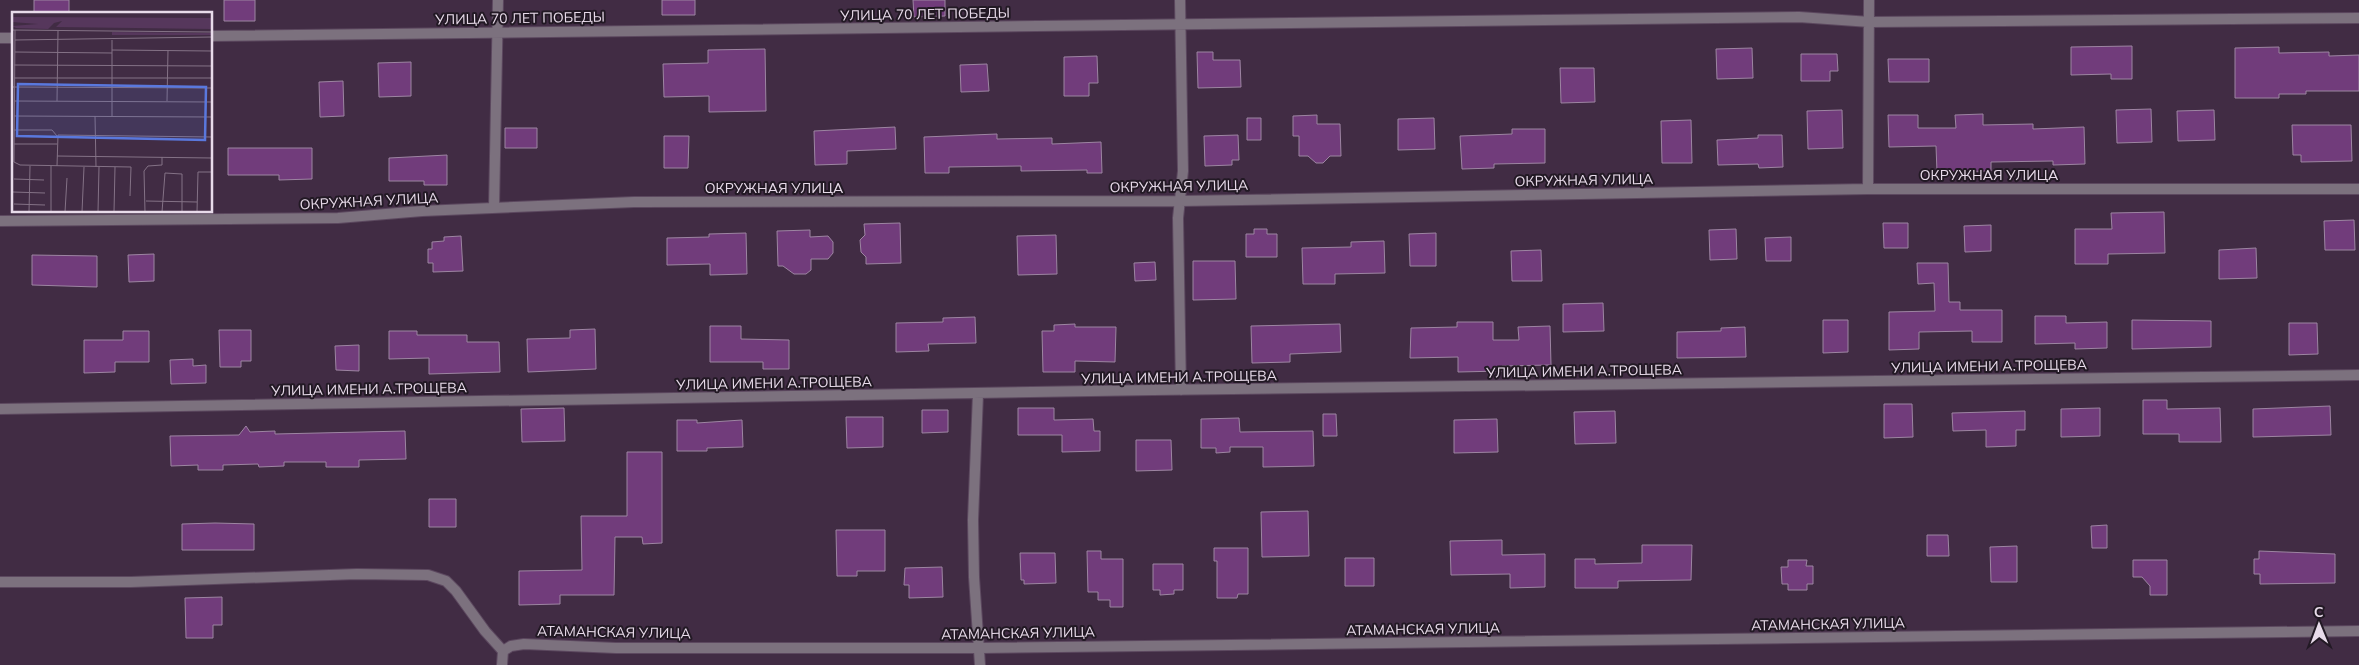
<svg xmlns="http://www.w3.org/2000/svg" width="2359" height="665" font-family="Mulish,sans-serif">
<style>
.building{fill:#713c7b;stroke:#9d85a2}
.lines{fill:none;stroke-linecap:round;stroke-linejoin:round}
.minor-casing{stroke:#5c485f;stroke-width:12}
.minor{stroke:#7c717e;stroke-width:10}
.labels{text-anchor:middle;stroke-width:4;stroke-linejoin:round;paint-order:stroke}
.street-label{font-size:14px;fill:#e8dbea;stroke:#221924}
.inset-road{fill:none;stroke:#847286;stroke-width:1}
.view{fill:#5a78dd;fill-opacity:0.15;stroke:#5a78dd;stroke-width:2.5}
.inset-edge{fill:none;stroke:#e8dbea;stroke-width:2.5}
</style>
<rect width="100%" height="100%" fill="#412c44"/>
<path class="building" d="M34 0H69V14H34Z
M224 0H255V21H224Z
M662 0H695V15H662Z
M913 0H945V16L914 17Z
M2132 46V79H2111V74L2071 75V47Z
M2279 47V53L2329 52V56L2359 55V91H2306V94H2279V98H2235V48Z
M1752 48 1753 78 1717 79 1716 49Z
M765 49 766 111 709 112V96L664 97 663 64 708 63V50Z
M1197 52H1213V60H1240L1241 87 1198 88Z
M1801 54H1837L1838 71H1830V81H1801Z
M1097 56 1098 83H1089V96H1064V57Z
M1888 59H1929V82H1889Z
M411 62V96L379 97 378 63Z
M987 64 989 91 961 92 960 65Z
M1560 68H1594L1595 102 1561 103Z
M343 81 344 116 320 117 319 82Z
M2151 109 2152 142 2117 143 2116 110Z
M1842 110 1843 148 1808 149 1807 111Z
M2214 110 2215 140 2178 141 2177 111Z
M1983 114V125L2033 124V129L2084 127 2085 164 2053 165V161L1991 162V171L1937 172 1936 146 1889 147 1888 115H1918V128H1956L1955 115Z
M1317 115V124H1340L1341 156H1330L1323 163H1316L1308 156H1299V136H1293V116Z
M1247 118H1261V140H1247Z
M1434 118 1435 149 1398 150V119Z
M1691 120 1692 163H1662L1661 121Z
M2292 125H2351L2352 161 2301 162V155H2293Z
M895 127 896 149 847 151V164L815 165 814 131Z
M505 128H537V148H505Z
M1512 129H1545V163L1494 164V168L1462 169 1460 136 1512 134Z
M997 134V139L1052 138V144L1101 142 1102 173H1087V170L1021 171V166L949 167V173H925L924 137Z
M1238 135 1239 160H1232V165L1205 166 1204 136Z
M1758 135H1782L1783 167 1759 168 1758 164 1718 165 1717 140 1758 138Z
M664 136H689L688 168H664Z
M228 148H312V179L279 180V175H228Z
M447 155V185H424V181H389V158Z
M2164 212 2165 253 2108 254V264H2075V229H2112L2111 213Z
M2354 220 2355 250H2325L2324 221Z
M900 223 901 263 866 264V257L861 252 860 240 865 235 864 224Z
M1883 223H1908V248H1884Z
M1991 225V251L1965 252 1964 226Z
M1254 229H1267V234H1277V257H1246V234H1254Z
M1736 229 1737 259 1710 260 1709 230Z
M810 230V237L828 236 833 242V253L828 259H811V270L806 274H794L783 266H778L777 231Z
M746 233 747 274 710 275V264L667 265V238L709 237V234Z
M1436 233V266H1410L1409 234Z
M1056 235 1057 274 1018 275 1017 236Z
M461 236 463 271 433 272V263H428V249H432V242L444 241V237Z
M1791 237V261H1766L1765 238Z
M1384 241 1385 273 1335 274V284H1303L1302 248 1351 247V242Z
M2256 248 2257 278 2219 279V250Z
M1541 250 1542 281H1512L1511 251Z
M154 254V281L129 282 128 255Z
M32 255 97 256V287L32 285Z
M1193 261H1235L1236 299 1193 300Z
M1155 262 1156 280 1135 281 1134 263Z
M1917 263H1948L1949 302H1960V310H2002V342H1972V331L1919 332V349L1889 350V312L1935 311 1934 283 1918 284Z
M1603 303 1604 331 1563 332V304Z
M2035 316H2066V323L2107 322V348L2075 349V343L2035 344Z
M975 317 976 343 928 344 929 351 896 352V323L943 322V318Z
M1823 320H1848V352L1823 353Z
M2132 320 2211 321V347L2132 349Z
M1457 322H1493V340H1519L1518 327 1550 326 1551 365 1502 366 1503 371 1458 372V357L1410 358 1411 328 1457 327Z
M2289 323H2317L2318 354 2289 355Z
M1075 324V327H1116L1115 362 1075 361V372H1043L1042 331H1054V325Z
M1340 324 1341 352 1290 354V362L1252 363 1251 326Z
M710 326H741V339L789 340V369H763V362H710Z
M1745 327 1746 357 1677 358V332L1721 331V328Z
M595 329 596 369 528 372 527 339 570 338V330Z
M219 330H251V361H241V367H220Z
M123 331H149V362H115V372L84 373V340H123Z
M389 331H417V335H467V342H499L500 372 429 374V358L389 359Z
M359 345V371L336 370 335 346Z
M193 359V366L206 365V383L171 384 170 360Z
M2143 400H2167V409L2220 408 2221 442H2179V434H2143Z
M1884 404H1912L1913 437 1884 438Z
M2330 406 2331 435 2253 437V409Z
M564 408 565 441 522 442 521 409Z
M1018 408H1054V420L1093 419 1094 431H1100V451L1062 452V435H1018Z
M2100 408V436L2061 437V409Z
M922 410H948V432L922 433Z
M1615 411 1616 443 1575 444 1574 412Z
M2025 411V430H2016V446L1986 447V430L1953 431 1952 413Z
M1323 414H1336L1337 436H1323Z
M846 417H883V447L847 448Z
M1239 418 1240 432 1313 431 1314 466 1263 467V447H1230V452L1216 453V448H1201V419Z
M1497 419 1498 452 1454 453V420Z
M677 420H697V423L742 420 743 447 707 448V451H677Z
M246 426 250 432 275 431V434L405 431 406 459 359 460V467H326V462H284V466L259 467 258 464 223 465V470H198V465L171 466 170 436 239 435Z
M1136 440H1171L1172 470 1136 471Z
M627 452H662V543L643 544 642 537H615L614 595H560V604L519 605V571L582 570 581 516H627Z
M429 499H456V527H429Z
M1308 511 1309 556 1262 557 1261 512Z
M215 523 254 524V550H182V524Z
M2107 525V548H2092L2091 526Z
M836 530H885V571H857V576H837Z
M1927 535H1948L1949 556H1927Z
M1502 540V555L1545 554V587L1510 588V574L1451 575 1450 541Z
M1642 545H1692L1691 580 1618 581V588H1575V559H1595V564L1642 563Z
M2017 546V582H1991L1990 547Z
M1214 548H1248V594H1238L1237 598H1217V561H1214Z
M1087 551H1101V559H1123V607H1110V600H1098V592H1088Z
M2259 551 2335 554V583L2260 584V574H2254V559H2259Z
M1020 553H1055L1056 583 1024 584V580H1021Z
M1345 558H1374V586H1345Z
M1788 560H1807L1806 566H1813V584H1807V590H1788V584H1782L1781 567H1788Z
M2133 560H2167V595H2150V586L2142 577H2133Z
M1153 564H1183V590H1174V594L1160 595V590H1153Z
M942 567 943 597 909 598V585H904L905 568Z
M222 597V625H213V638H186L185 598Z"/>
<g class="lines">
<defs>
<path id="minor" d="M1180 0 1183 171 1178 218 1181 390
M211 36 1799 17 1870 22 2359 18
M0 38H14
M1868 189 1869 0
M494 208 498 0
M0 221 338 218 422 211 634 202 1180 201 1868 189H2359
M978 394 973 520 974 577 980 665
M0 409 1153 390 2359 375
M0 582H131L357 574 428 575 446 581 456 591 485 631 503 651
M502 665 503 651 511 646 524 644 616 648H980L2359 631"/>
</defs>
<use href="#minor" class="minor-casing"/>
<use href="#minor" class="minor"/>
</g>
<g class="labels">
<g class="street-label">
<text transform="translate(925 14) rotate(-1)" y="5">УЛИЦА 70 ЛЕТ ПОБЕДЫ</text>
<text transform="translate(520 18) rotate(-1)" y="5">УЛИЦА 70 ЛЕТ ПОБЕДЫ</text>
<text x="1989" y="180">ОКРУЖНАЯ УЛИЦА</text>
<text transform="translate(1584 180) rotate(-1)" y="5">ОКРУЖНАЯ УЛИЦА</text>
<text transform="translate(1179 186) rotate(-1)" y="5">ОКРУЖНАЯ УЛИЦА</text>
<text x="774" y="193">ОКРУЖНАЯ УЛИЦА</text>
<text transform="translate(369 201) rotate(-3)" y="5">ОКРУЖНАЯ УЛИЦА</text>
<text transform="translate(1989 366) rotate(-1)" y="5">УЛИЦА ИМЕНИ А.ТРОЩЕВА</text>
<text transform="translate(1584 371) rotate(-1)" y="5">УЛИЦА ИМЕНИ А.ТРОЩЕВА</text>
<text transform="translate(1179 377) rotate(-1)" y="5">УЛИЦА ИМЕНИ А.ТРОЩЕВА</text>
<text transform="translate(774 383) rotate(-1)" y="5">УЛИЦА ИМЕНИ А.ТРОЩЕВА</text>
<text transform="translate(369 389) rotate(-1)" y="5">УЛИЦА ИМЕНИ А.ТРОЩЕВА</text>
<text transform="translate(1828 624) rotate(-1)" y="5">АТАМАНСКАЯ УЛИЦА</text>
<text transform="translate(1423 629) rotate(-1)" y="5">АТАМАНСКАЯ УЛИЦА</text>
<text transform="translate(614 632) rotate(1)" y="5">АТАМАНСКАЯ УЛИЦА</text>
<text transform="translate(1018 633) rotate(-1)" y="5">АТАМАНСКАЯ УЛИЦА</text>
</g>
</g>
<g transform="translate(12 12)">
<rect width="200" height="200" fill="#412c44"/>
<path d="M0 5 200 6V17L44 15 50 9 42 11 36 17 4 16 0 14 26 12 0 10ZM100 20 200 21V23H100Z" fill="#56375c"/>
<path class="inset-road" d="M0 18 200 20M3 18 2 150 8 153 119 155 118 184M3 28 200 25M100 38 200 39M3 40 100 41M2 53 200 54M2 66H200M1 75 200 76M2 89 200 90M45 89 46 19M155 89 156 38M2 104 200 105M83 104 84 155M100 104V28M2 118H40L45 124M2 132H45M45 144 200 146M45 154 46 123 200 125M2 167 32 168M1 180 33 181M134 189 185 190M2 192 33 193M17 200 18 154M39 200V154M53 200 55 166M70 200 72 155M86 200 87 155M102 200 103 155M133 200 132 159 136 154 150 153V145M150 200 153 161 170 162V200M185 200 186 160H200"/>
<path class="view" d="M6 72 194 75 193 128 5 124Z"/>
<rect width="200" height="200" class="inset-edge"/>
</g>
<g transform="translate(2319 625) rotate(359)" stroke="#221924" stroke-width="4" paint-order="stroke">
<path d="M0-4L9 19L0 12L-9 19Z" fill="#e8dbea"/>
<text y="-8" font-size="14" font-weight="bold" text-anchor="middle" fill="#e8dbea">С</text>
</g>
</svg>
